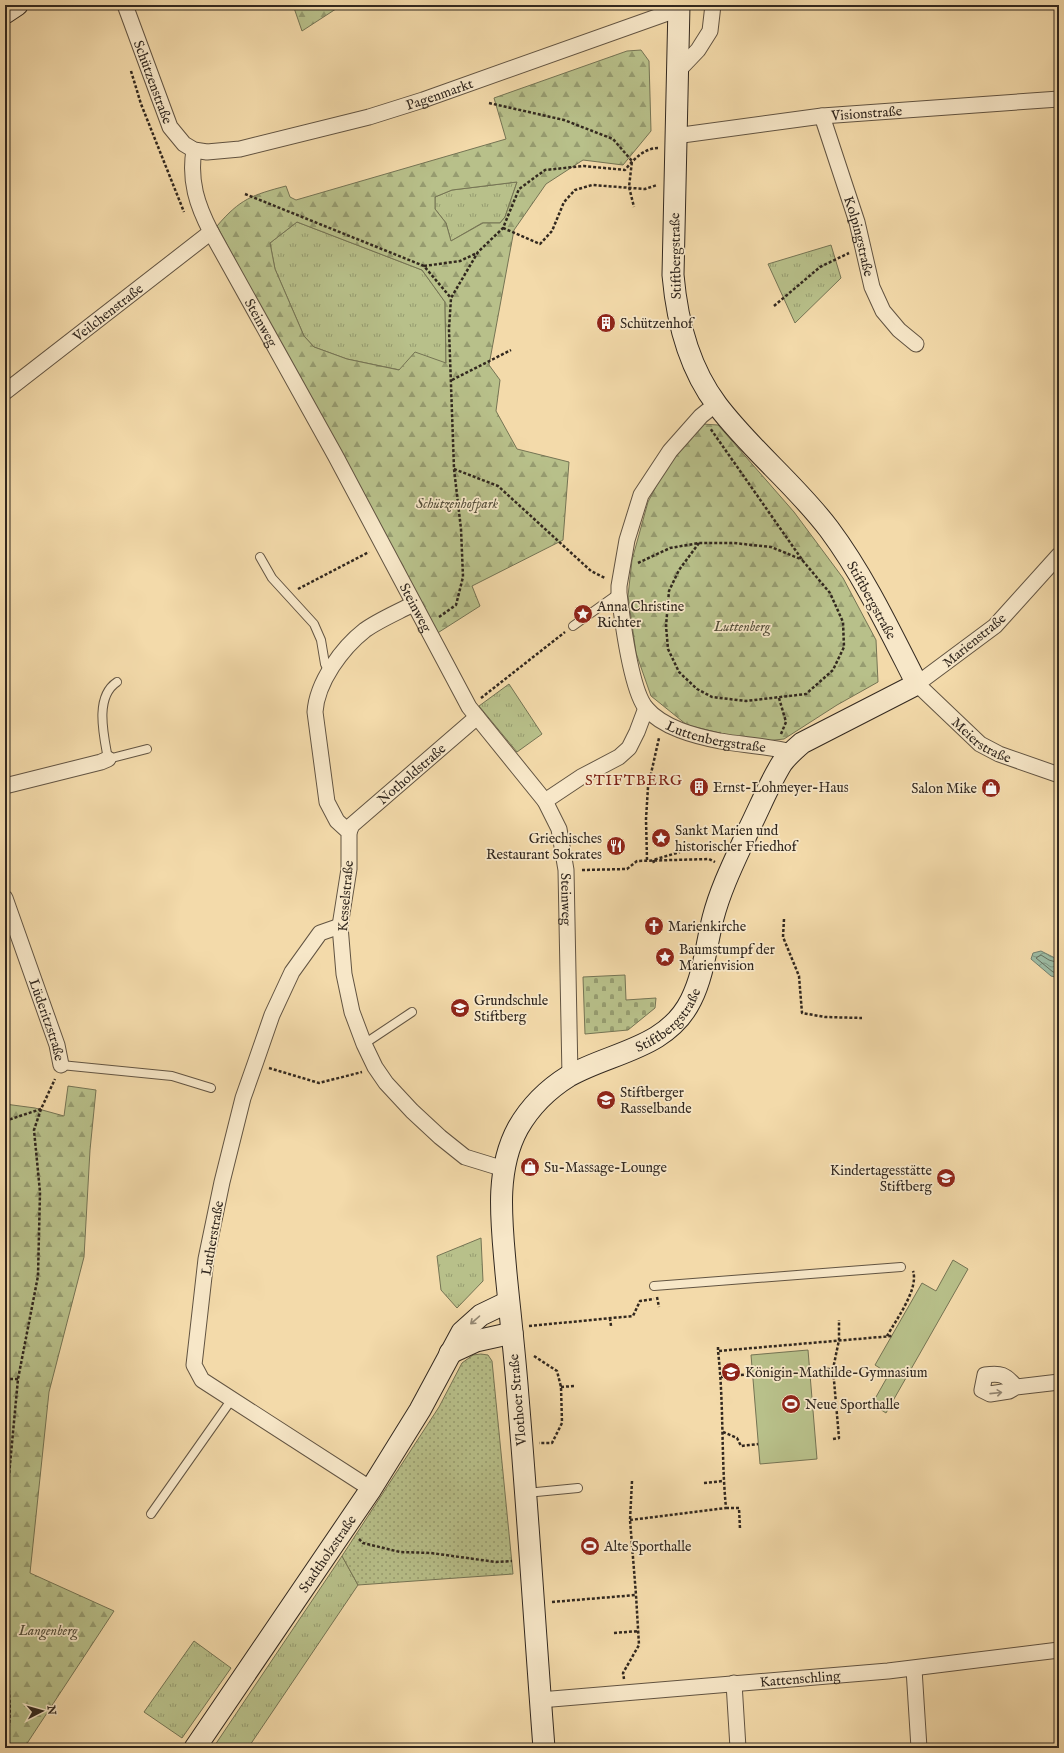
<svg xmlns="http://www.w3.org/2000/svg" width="1064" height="1753" font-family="'IM FELL English',serif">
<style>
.grass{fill:url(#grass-tufts);stroke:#757454}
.forest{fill:url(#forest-firs);stroke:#757454;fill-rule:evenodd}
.cemetery{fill:url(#cemetery-stones);stroke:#757454}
.park{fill:url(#park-dots);stroke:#757454}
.garden{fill:#b8c08a;stroke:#757454}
.water{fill:url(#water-waves);stroke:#72806e}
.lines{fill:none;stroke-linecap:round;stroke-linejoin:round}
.shore{stroke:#687261;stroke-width:1}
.lane-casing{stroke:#625442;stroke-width:10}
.street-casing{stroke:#625442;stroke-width:17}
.secondary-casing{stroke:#32281f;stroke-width:23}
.path{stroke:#32281f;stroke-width:2.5;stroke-dasharray:3 2;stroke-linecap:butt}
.lane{stroke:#f7e7c8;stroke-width:8}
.street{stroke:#f7e7c8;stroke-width:15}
.secondary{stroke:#f7e7c8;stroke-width:21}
.oneway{stroke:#948874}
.labels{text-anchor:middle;stroke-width:3.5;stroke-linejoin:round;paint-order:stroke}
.street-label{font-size:14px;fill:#32281f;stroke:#f7e7c8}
.poi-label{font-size:14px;fill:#32281f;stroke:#f7e7c8;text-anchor:start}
.park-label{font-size:14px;font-style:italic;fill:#544e3a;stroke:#f7e7c8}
.neighbourhood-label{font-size:15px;letter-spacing:1px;fill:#7a1f14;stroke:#f7e7c8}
</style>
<defs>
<pattern id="grass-tufts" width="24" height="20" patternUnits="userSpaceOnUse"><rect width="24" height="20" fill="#b8c08a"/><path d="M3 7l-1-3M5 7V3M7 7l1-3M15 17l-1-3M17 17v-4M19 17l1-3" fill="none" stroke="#969c70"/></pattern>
<pattern id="forest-firs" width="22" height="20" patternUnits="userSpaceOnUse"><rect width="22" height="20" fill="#b8c08a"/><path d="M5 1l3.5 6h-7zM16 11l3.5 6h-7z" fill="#969c70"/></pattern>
<pattern id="cemetery-stones" width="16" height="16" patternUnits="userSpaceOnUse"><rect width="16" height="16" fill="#b8c08a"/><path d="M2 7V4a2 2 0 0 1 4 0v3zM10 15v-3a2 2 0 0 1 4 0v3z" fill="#969c70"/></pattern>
<pattern id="park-dots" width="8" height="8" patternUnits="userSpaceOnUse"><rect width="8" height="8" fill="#b8c08a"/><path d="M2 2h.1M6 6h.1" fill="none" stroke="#969c70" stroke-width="1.8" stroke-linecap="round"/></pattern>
<pattern id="water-waves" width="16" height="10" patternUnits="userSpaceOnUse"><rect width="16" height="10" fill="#9dbba3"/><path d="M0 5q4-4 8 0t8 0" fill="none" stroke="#819884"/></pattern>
</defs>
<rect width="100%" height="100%" fill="#f3daaa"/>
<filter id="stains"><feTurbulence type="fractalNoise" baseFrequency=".005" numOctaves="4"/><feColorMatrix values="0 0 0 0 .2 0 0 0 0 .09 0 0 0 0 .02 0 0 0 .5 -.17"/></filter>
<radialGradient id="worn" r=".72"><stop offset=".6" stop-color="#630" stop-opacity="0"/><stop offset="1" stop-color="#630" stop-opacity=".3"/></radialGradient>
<path class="grass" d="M517 182 505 217 500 223H482L451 241 446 223 435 209V197L452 190Z
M297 222 422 270 445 302 446 364 400 370 347 359 314 347 304 336 275 269 270 243Z
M831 245 841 278 795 323 768 264Z
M509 684 542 734 517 752 479 706Z
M481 1238 483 1281 457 1308 441 1290 437 1256Z
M342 1556 358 1585 248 1748H213Z
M194 1641 231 1668 182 1738 144 1712Z"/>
<path class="forest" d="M293 5H342L302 31Z
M641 50 649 61 651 131 623 165 583 160 546 184 514 230 489 365 500 380 496 411 517 449 569 462 563 540 472 586 480 606 436 634 217 226C240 199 252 195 286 186L290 197 296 200 506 139 494 98 627 51ZM517 182 505 217 500 223H483L451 241 446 223 435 209V197L452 190ZM297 222 422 270 445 302 446 363 415 352 399 370 347 359 314 347 304 336 275 269 270 243Z
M702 424 718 425 794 512 843 578 876 640 878 682 837 705 784 739 765 741 740 738 687 725 651 696 636 653 628 596 632 560 648 502 665 469Z
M68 1086 96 1090 90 1150 84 1257 49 1392 30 1573 114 1611 24 1748H5V1104L35 1108 64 1116Z"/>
<path class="cemetery" d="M625 975 626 1000 656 998 655 1008 628 1030 585 1034 583 977Z"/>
<path class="park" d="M481 1354 488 1355 492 1361 513 1574 358 1585 342 1556 439 1407 462 1363 473 1355Z"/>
<path class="garden" d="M953 1260 968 1269 886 1413 872 1404 889 1374 875 1365 922 1283 936 1291Z
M808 1350 817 1459 760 1464 751 1355Z"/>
<path class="water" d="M1041 951 1059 960V978L1051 976 1031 959 1033 953Z"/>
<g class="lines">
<path class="shore" d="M1059 963 1049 960 1041 955 1036 958 1053 972 1059 973"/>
<defs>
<path id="lane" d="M260 557 272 578 314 624 321 640 325 664 329 672
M573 626 619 593
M117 682C94 697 104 736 108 759L147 749
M364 1044 412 1012
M61 1065 172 1076 211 1088
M654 1286 901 1267
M526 1493 578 1488
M151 1514 232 1399"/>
<g id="street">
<path id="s1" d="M125 5 170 127 184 144 194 150 207 152 240 149 369 117 423 100 679 9"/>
<path d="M677 72 698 50 710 31 713 5"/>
<path id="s2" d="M822 116 857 222 872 287 883 311 899 330 916 344"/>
<path id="s3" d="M675 136 822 116 1059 99"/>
<path id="s4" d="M194 150C189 181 197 205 211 232L335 455 469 707 545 801 559 829 566 870 570 1076"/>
<path id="s5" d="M5 392 211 232"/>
<path id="s6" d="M716 404 701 416 670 451 641 495 627 540 619 586V593C622 618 631 690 646 708 663 728 695 736 720 741 743 745 768 746 791 752"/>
<path id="s7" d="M1059 555 995 626 917 684 980 744 999 754 1059 775"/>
<path d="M413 604C398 612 379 620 365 630 342 648 317 682 315 712L327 802 337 821 349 832V869L340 926 344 974 352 1012 364 1044 375 1067 386 1083 412 1111 440 1137 465 1157 504 1169"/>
<path d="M5 786 101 762 108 759"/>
<path d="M545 801 581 777 619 757 629 748 637 732 646 708"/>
<path id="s8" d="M349 832 352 825 477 717"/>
<path id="s9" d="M5 898 57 1045 61 1065"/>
<path d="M340 926 320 933 292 972 272 1015 255 1064 243 1098 222 1182 206 1259 194 1365 202 1380 371 1489"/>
<path d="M1016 1387C1005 1374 1001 1373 985 1375L982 1390 990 1394 1009 1391 1016 1387 1059 1382"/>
<path d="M914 1669 919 1748"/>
<path d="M734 1683 738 1748"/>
<path id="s10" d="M540 1700 888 1671 1059 1650"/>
</g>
<g id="secondary">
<path d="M5 13 17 5"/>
<path d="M450 1353 476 1341 512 1333"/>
<path id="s11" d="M195 1748 371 1489 420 1410 462 1332 481 1315 508 1302"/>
<path id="s12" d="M544 1748C535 1631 528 1514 518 1397 515 1356 510 1314 506 1273 502 1225 494 1172 518 1128 530 1107 548 1089 569 1076 611 1052 667 1049 691 1000 704 974 706 946 713 918 721 887 736 858 749 829 760 807 769 784 782 763 788 755 795 749 802 743L917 684C890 631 864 576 829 529 795 484 751 450 717 405 689 368 677 321 673 275L679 5"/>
</g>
</defs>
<use href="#lane" class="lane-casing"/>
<use href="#street" class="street-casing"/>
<use href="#secondary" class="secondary-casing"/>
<path class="path" d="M131 71 141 104 184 212
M489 103 564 120 613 139 632 161 629 187 634 207
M245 194 424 266 451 298
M503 228 540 244 552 231 564 202 575 190 592 185 645 189 657 185
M424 266 460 261 477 253
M774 306 820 267 849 253
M452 380 511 350
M454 469 498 486 591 571 605 578
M699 543 679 570 669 591 666 626 668 649 679 672 697 689 712 697 746 701 806 694 833 670 844 647 843 622 830 593 803 561 710 428
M638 563 670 548 699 543H734L771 547 803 560
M298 589 369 552
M439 617 456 605 463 577 461 529 454 469 449 329 451 298 478 252 503 228 519 189 545 170 584 166 625 170C634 159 644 148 659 148
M481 698 565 632
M779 698 786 722 781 734
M647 860 646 819 648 787 659 738
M654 863 653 860 680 852
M582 870 627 869 637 861 709 859 715 862
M784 919 783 937 799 976 802 1013 825 1017 862 1018
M269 1068 319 1083 362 1072
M5 1121 41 1109
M657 1297 659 1307
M610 1318 611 1326
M529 1326 633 1316 640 1301 654 1299
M887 1336C896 1320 919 1289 913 1271
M718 1347V1351
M534 1356 557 1371 561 1387 562 1423 552 1443H539
M827 1369H833L839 1340V1320
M721 1377 752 1374
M5 1379H18
M561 1387 574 1386
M723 1432 737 1438 741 1446 758 1444
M833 1439 839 1438 833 1369
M632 1481 630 1520 636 1595
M704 1483 723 1481
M726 1508H739L740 1529
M5 1518 18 1379 38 1276 40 1192 34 1130 41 1109 55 1079
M630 1520 726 1508C721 1456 724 1403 718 1351L892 1336
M359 1539 363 1543 400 1552 431 1553 496 1562 512 1561
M552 1602 636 1595 639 1645 623 1673 624 1679
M614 1633 639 1631
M5 1660C8 1682 14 1720 5 1740"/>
<use href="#lane" class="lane"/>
<use href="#street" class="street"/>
<use href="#secondary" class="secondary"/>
</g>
<defs><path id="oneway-shaft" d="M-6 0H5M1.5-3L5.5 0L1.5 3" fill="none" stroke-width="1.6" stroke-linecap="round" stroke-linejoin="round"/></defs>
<g class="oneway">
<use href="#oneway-shaft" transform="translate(475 1320) rotate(139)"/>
<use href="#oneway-shaft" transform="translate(996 1393) rotate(-6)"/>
</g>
<defs>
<symbol id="building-disc" viewBox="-11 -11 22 22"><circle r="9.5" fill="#8f2418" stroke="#f7e7c8"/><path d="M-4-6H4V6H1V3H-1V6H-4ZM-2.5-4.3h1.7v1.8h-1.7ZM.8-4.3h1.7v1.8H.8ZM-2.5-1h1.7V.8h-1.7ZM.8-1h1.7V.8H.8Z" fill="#fff"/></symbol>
<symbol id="sight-disc" viewBox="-11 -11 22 22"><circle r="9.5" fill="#8f2418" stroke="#f7e7c8"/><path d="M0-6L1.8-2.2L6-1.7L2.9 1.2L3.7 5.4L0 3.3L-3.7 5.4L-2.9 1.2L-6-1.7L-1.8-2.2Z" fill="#fff"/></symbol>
<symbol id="shop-disc" viewBox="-11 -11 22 22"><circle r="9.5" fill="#8f2418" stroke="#f7e7c8"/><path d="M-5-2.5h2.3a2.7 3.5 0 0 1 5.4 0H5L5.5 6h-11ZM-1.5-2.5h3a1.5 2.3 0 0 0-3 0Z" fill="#fff"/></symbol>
<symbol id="restaurant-disc" viewBox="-11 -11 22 22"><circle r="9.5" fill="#8f2418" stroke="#f7e7c8"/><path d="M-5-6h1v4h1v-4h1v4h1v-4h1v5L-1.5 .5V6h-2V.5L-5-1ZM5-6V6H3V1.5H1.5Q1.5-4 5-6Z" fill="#fff"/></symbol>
<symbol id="church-disc" viewBox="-11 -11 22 22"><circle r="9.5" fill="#8f2418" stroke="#f7e7c8"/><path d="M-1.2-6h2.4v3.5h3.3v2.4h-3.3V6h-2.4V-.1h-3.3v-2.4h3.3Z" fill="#fff"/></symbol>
<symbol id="school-disc" viewBox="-11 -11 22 22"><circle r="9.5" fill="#8f2418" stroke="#f7e7c8"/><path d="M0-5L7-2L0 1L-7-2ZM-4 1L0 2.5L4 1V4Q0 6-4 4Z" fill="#fff"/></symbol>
<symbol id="stadium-disc" viewBox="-11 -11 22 22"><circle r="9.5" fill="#8f2418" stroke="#f7e7c8"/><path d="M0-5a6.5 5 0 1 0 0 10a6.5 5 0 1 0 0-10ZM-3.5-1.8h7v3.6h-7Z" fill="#fff"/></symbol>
</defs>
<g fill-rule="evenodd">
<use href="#building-disc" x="595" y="312" width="22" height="22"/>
<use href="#sight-disc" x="572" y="603" width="22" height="22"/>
<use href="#building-disc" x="688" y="776" width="22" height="22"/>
<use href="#shop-disc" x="980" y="777" width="22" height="22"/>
<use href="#sight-disc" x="650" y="827" width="22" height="22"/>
<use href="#restaurant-disc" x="605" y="835" width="22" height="22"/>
<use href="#church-disc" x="643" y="915" width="22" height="22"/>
<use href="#sight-disc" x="654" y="946" width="22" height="22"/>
<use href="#school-disc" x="449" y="997" width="22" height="22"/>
<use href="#school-disc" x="595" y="1089" width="22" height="22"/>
<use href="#shop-disc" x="519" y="1156" width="22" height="22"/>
<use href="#school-disc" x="935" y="1167" width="22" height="22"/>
<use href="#school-disc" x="720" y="1361" width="22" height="22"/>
<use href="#stadium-disc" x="780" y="1393" width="22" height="22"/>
<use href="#stadium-disc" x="579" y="1535" width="22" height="22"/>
</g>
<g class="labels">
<g class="street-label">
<text dy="5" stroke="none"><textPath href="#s1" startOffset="82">Schützenstraße</textPath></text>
<text dy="5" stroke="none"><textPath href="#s1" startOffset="417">Pagenmarkt</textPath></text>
<text dy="5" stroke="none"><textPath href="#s3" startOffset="193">Visionstraße</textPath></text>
<text dy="5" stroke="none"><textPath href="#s2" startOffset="126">Kolpingstraße</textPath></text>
<text transform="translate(675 256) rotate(-91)" y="5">Stiftbergstraße</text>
<text dy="5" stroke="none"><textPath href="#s5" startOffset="130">Veilchenstraße</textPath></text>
<text dy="5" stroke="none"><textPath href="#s4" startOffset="189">Steinweg</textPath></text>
<text transform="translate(872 600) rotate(61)" y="5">Stiftbergstraße</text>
<text dy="5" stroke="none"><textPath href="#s4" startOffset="513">Steinweg</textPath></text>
<text transform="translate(974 640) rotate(-39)" y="5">Marienstraße</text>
<text dy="5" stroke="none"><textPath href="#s6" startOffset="416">Luttenbergstraße</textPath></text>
<text dy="5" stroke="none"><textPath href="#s7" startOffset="279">Meierstraße</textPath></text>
<text dy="5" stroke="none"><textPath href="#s8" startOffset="86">Notholdstraße</textPath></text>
<text transform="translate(345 896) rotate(-85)" y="5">Kesselstraße</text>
<text dy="5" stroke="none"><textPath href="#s4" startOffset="849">Steinweg</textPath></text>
<text dy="5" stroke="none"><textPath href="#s12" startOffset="814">Stiftbergstraße</textPath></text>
<text dy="5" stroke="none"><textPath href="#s9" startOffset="129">Lüderitzstraße</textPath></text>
<text transform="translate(212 1238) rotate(-80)" y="5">Lutherstraße</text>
<text transform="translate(517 1400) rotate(-95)" y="5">Vlothoer Straße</text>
<text dy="5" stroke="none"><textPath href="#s11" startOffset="235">Stadtholzstraße</textPath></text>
<text dy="5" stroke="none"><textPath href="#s10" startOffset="261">Kattenschling</textPath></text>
</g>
<g class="poi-label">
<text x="620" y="328">Schützenhof</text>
<text x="597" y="611">Anna Christine<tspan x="597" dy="16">Richter</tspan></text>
<text x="713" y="792">Ernst-Lohmeyer-Haus</text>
<text x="977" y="793" text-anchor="end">Salon Mike</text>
<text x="675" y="835">Sankt Marien und<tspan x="675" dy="16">historischer Friedhof</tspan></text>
<text x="602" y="843" text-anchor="end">Griechisches<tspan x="602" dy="16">Restaurant Sokrates</tspan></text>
<text x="668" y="931">Marienkirche</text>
<text x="679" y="954">Baumstumpf der<tspan x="679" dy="16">Marienvision</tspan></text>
<text x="474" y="1005">Grundschule<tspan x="474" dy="16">Stiftberg</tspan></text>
<text x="620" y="1097">Stiftberger<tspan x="620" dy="16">Rasselbande</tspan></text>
<text x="544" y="1172">Su-Massage-Lounge</text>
<text x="932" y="1175" text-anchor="end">Kindertagesstätte<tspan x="932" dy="16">Stiftberg</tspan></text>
<text x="745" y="1377">Königin-Mathilde-Gymnasium</text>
<text x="805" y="1409">Neue Sporthalle</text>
<text x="604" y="1551">Alte Sporthalle</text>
</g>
<g class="park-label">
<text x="457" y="508">Schützenhofpark</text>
<text x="742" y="631">Luttenberg</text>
<text x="48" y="1635">Langenberg</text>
</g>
<g class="neighbourhood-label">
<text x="634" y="785">STIFTBERG</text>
</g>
</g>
<rect width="1064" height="1753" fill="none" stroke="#f3daaa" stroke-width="20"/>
<rect x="6" y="6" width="1052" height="1741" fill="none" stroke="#32281f" stroke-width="2"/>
<rect x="10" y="10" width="1044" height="1733" fill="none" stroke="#32281f"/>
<g transform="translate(42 1711) rotate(84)" stroke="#f7e7c8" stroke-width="3" paint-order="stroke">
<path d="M0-3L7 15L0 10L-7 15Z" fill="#32281f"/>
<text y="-6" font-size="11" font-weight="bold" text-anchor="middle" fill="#32281f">N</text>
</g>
<rect width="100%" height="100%" filter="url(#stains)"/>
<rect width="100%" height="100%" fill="url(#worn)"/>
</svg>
